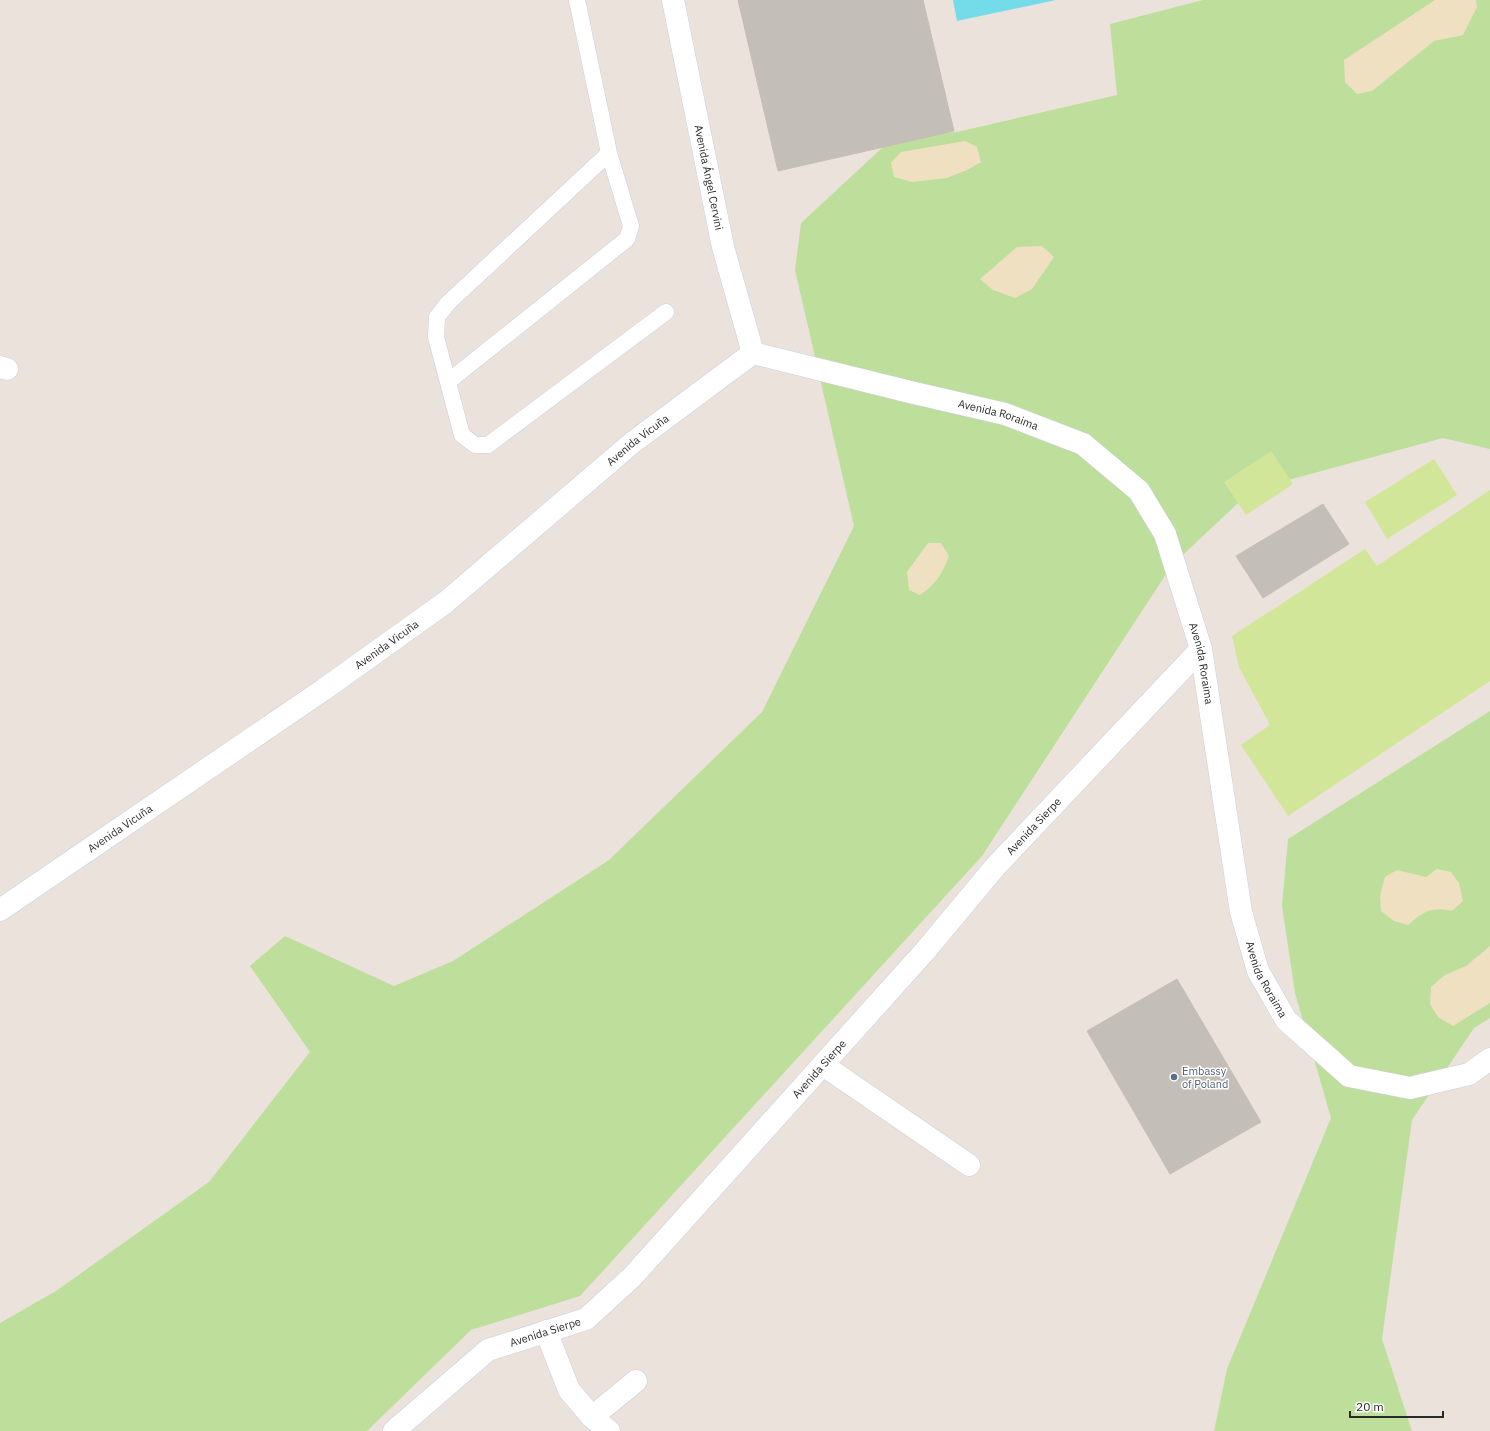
<svg xmlns="http://www.w3.org/2000/svg" width="1490" height="1431" font-family="'IBM Plex Sans',sans-serif">
<style>
.green{fill:#bddf9b}
.sand{fill:#efe0c1}
.pitch{fill:#d1e698}
.water{fill:#74dce8}
.building{fill:#c4beb8;stroke:#c6beb6}
.lines{fill:none;stroke-linecap:round;stroke-linejoin:round}
.lane-casing{stroke:#cbd0db;stroke-width:17}
.street-casing{stroke:#cbd0db;stroke-width:23}
.lane{stroke:#fff;stroke-width:16}
.street{stroke:#fff;stroke-width:22}
.service-dot{fill:#5c6f8a;stroke:#fff;stroke-width:1.5}
.labels{text-anchor:middle;stroke-width:3;stroke-linejoin:round;paint-order:stroke}
.street-label{font-size:11px;fill:#2a2a2a;stroke:#fff}
.service-label{font-size:11px;fill:#4e5e75;stroke:#fff;text-anchor:start}
</style>
<rect width="100%" height="100%" fill="#ebe2dc"/>
<path class="green" d="M1203 0H1490V449L1443 438 1252 490 1172 565 982 856 580 1296 471 1330 367 1431H0V1323L56 1291 209 1182 310 1052 250 966 285 936 394 986 453 961 609 860 762 712 854 526 795 270 801 223 895 136 957 132 1117 95 1110 24Z
M1490 711V1018L1474 1028 1412 1120 1382 1339 1412 1431H1214L1227 1369 1331 1118 1295 993 1282 906 1288 839Z"/>
<path class="sand" d="M1435 0H1476L1477 7 1463 35 1434 41 1372 91 1357 94 1345 82 1344 60Z
M965 141 977 147 981 162 967 170 947 178 912 182 894 177 891 163 901 152Z
M1042 246 1054 257 1032 289 1015 298 993 290 980 279 1017 247Z
M928 543H941L949 556C942 574 936 584 920 595L909 590 907 572Z
M1437 869 1451 872 1459 883 1463 901 1452 911C1429 907 1425 911 1408 925L1394 921 1381 911 1380 896 1385 877 1397 870 1426 877Z
M1490 946V1003L1453 1026 1438 1017 1430 1004 1431 987 1445 975 1466 966Z"/>
<path class="pitch" d="M1271 451 1293 484 1246 515 1224 482Z
M1434 459 1457 495 1387 539 1365 502Z
M1490 490V681L1288 816 1241 745 1270 725 1239 667 1232 636 1365 549 1377 566Z"/>
<path class="water" d="M953 0H1056L957 21Z"/>
<path class="building" d="M738 0H923L954 131 778 171Z
M1323 504 1349 544 1263 598 1236 556Z
M1177 979 1261 1122 1170 1174 1087 1031Z"/>
<g class="lines">
<defs>
<path id="lane" d="M609 153 448 303 437 317 436 337 462 435 475 445H488L666 312
M449 381 627 239 631 226 609 153 577 0"/>
<g id="street">
<path id="s1" d="M673 0 723 247 753 353"/>
<path id="s2" d="M753 353 910 392 1005 414 1083 444 1139 491 1165 534 1201 649 1241 912 1258 971 1286 1020 1349 1076 1410 1088 1469 1074 1490 1059"/>
<path d="M0 367 7 369"/>
<path id="s3" d="M0 910 323 690 446 602 632 443 753 353"/>
<path d="M823 1065 969 1165"/>
<path d="M546 1331 569 1390 592 1417 609 1431"/>
<path d="M592 1417 636 1381"/>
<path id="s4" d="M394 1431 488 1350 586 1319 632 1277 925 951 995 867 1201 649"/>
</g>
</defs>
<use href="#lane" class="lane-casing"/>
<use href="#street" class="street-casing"/>
<use href="#lane" class="lane"/>
<use href="#street" class="street"/>
</g>
<circle class="service-dot" cx="1174" cy="1077" r="4"/>
<g class="labels">
<g class="street-label">
<text dy="4" stroke="none"><textPath href="#s1" startOffset="181">Avenida Ángel Cervini</textPath></text>
<text dy="4" stroke="none"><textPath href="#s2" startOffset="253">Avenida Roraima</textPath></text>
<text dy="4" stroke="none"><textPath href="#s3" startOffset="793">Avenida Vicuña</textPath></text>
<text dy="4" stroke="none"><textPath href="#s3" startOffset="469">Avenida Vicuña</textPath></text>
<text dy="4" stroke="none"><textPath href="#s2" startOffset="601">Avenida Roraima</textPath></text>
<text dy="4" stroke="none"><textPath href="#s4" startOffset="893">Avenida Sierpe</textPath></text>
<text dy="4" stroke="none"><textPath href="#s3" startOffset="145">Avenida Vicuña</textPath></text>
<text dy="4" stroke="none"><textPath href="#s2" startOffset="925">Avenida Roraima</textPath></text>
<text dy="4" stroke="none"><textPath href="#s4" startOffset="569">Avenida Sierpe</textPath></text>
<text dy="4" stroke="none"><textPath href="#s4" startOffset="184">Avenida Sierpe</textPath></text>
</g>
<g class="service-label">
<text x="1182" y="1075">Embassy<tspan x="1182" dy="13">of Poland</tspan></text>
</g>
</g>
<path d="M1350 1411v6h93v-6" fill="none" stroke="#2a2a2a" stroke-width="2"/>
<text x="1356" y="1411" font-size="12" fill="#2a2a2a" stroke="#ffffff" stroke-width="3" paint-order="stroke">20 m</text>
</svg>
